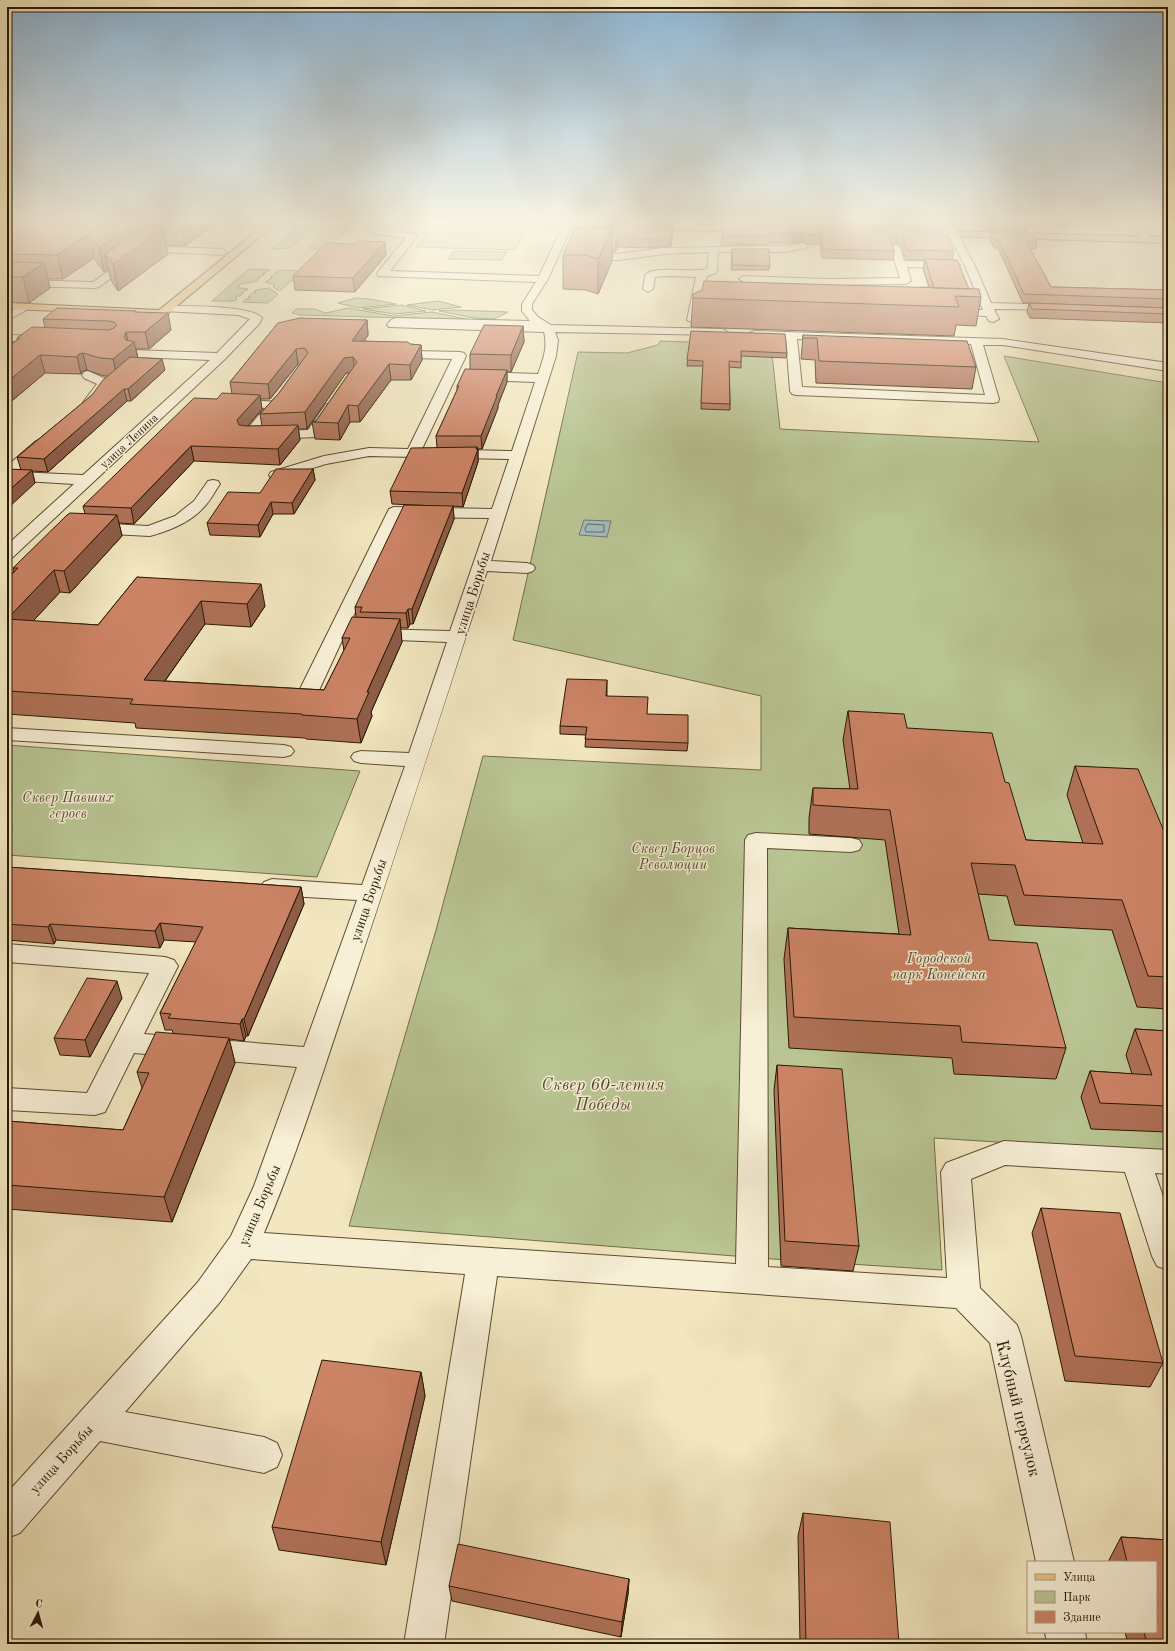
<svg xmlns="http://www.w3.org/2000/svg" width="1175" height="1651" font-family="'Old Standard TT',serif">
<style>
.green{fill:#b9c593;stroke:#726e4a}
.water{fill:#a2bcbf;stroke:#727a73}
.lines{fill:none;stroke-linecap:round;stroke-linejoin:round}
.shore{stroke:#666a60;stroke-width:1}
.minor-casing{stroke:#5d4c32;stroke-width:2}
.major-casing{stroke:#2b1802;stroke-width:2}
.minor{fill:#f7efd6;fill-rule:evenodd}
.major{fill:#e9c480;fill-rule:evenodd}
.wall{fill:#af7157;stroke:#2b1802;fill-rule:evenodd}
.shaded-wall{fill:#8e5c47;stroke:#2b1802}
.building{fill:#cb8365;stroke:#2b1802}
.labels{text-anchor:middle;stroke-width:3;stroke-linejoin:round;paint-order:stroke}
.far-street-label{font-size:12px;fill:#2b1802;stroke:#f7efd6}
.street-label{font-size:14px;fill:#2b1802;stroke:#f7efd6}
.park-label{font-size:14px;font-style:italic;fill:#564c2e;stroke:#f7efd6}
.near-park-label{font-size:17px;font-style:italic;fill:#564c2e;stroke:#f7efd6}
.near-street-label{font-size:17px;fill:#2b1802;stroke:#f7efd6}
</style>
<rect width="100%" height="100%" fill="#f2e7c0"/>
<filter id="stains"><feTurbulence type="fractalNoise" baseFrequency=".005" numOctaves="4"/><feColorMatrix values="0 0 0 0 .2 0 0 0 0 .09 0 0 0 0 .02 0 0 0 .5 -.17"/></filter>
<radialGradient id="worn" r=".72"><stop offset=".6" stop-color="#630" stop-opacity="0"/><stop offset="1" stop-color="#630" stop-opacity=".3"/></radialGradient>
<path class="green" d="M299 225 315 226 291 248 272 249Z
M333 226 350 227 325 250 309 248Z
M428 232 524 234 515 250 416 247Z
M454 251 507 252 502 260 448 259Z
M249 269 270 270 262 274H265L257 279H259C254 284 245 282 239 285V288L248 289 241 293H243L240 296H237L235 298 237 299 234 301H212Z
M278 270 302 271 280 291 273 287 275 285 265 282 272 278 270 277 277 273H275Z
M269 288 278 294 268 303 243 302 246 299H249L251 297H248L252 293H255L256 292 254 291 256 290Z
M356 298 369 299 396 304 358 308 338 303Z
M438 301 461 307 433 310 407 305Z
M401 305 426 311 394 314 363 309Z
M348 308 393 316 432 312 471 320 301 315 292 313 296 309H314L326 313Z
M453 310 508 312 494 319 474 318 439 311Z
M660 341 771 345 780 429 1039 442 1004 356 1168 383V1153L934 1138 942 1270 773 1259 349 1226 436 930 483 756 761 770V696L513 640 578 352 627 353 658 345Z
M7 745 360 771 317 877 7 855Z"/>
<path class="water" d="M584 520 611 521 607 537 579 535Z"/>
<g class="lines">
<path class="shore" d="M588 524 604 525V532H586L585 529Z"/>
<defs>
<path id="minor" d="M353 221H364L380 229 416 234 418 236 416 238 390 271 539 276 565 221H574L548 279 532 304V310L538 317 551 325 721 329 725 330 727 332 725 334 721 335 555 332 558 340 556 356 491 561 527 563 533 565 535 568 533 571 527 573 487 571C443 709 398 847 352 985 324 1068 298 1152 264 1233L736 1264 745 840 748 835 756 833 851 838 859 840 862 845 859 850 851 852 767 848 768 1267 947 1278 941 1172 946 1163 1004 1141 1168 1150V1174L1155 1173 1168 1211V1270L1157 1266 1152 1256 1125 1172 1005 1165 971 1179 980 1288 1017 1325 1021 1336 1074 1562H1036L990 1343 956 1308 497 1276 444 1644H404L465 1274 251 1259 220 1302 125 1412 264 1437 277 1443 282 1455 277 1467 264 1473 100 1441 20 1533 7 1538V1493L198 1282 231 1236 254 1186 297 1067 134 1053 105 1112 95 1115 7 1110V1088L87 1093 149 973 7 962V944L165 957 174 960 178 966 144 1034 304 1047 357 900 272 895 264 892 260 887 264 882 272 879 362 885 405 766 361 763 354 761 351 757 354 753 361 751 409 753 447 642 372 639 366 638 363 634 366 630 372 629 450 631 489 518 399 517 315 699 312 703C301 706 290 705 279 702L276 698 279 694 286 692 298 693 389 509 394 507 492 509 509 459 369 456 326 464 276 479 271 478 269 475 271 472 324 456 369 448 408 449 452 359 412 358 410 355 412 352 416 351 460 352 464 353 466 356 422 449 512 451 535 382 477 380 473 379 471 376 473 373 477 372 538 374C543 360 548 347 544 332L389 327 387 325C390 321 391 319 396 318L530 321 522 311V304L536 282 378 276 377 274 378 272 406 238 375 234Z
M807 221H816L826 231 821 234 818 233Z
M942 221H951L975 266 991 303 1057 305 1062 308 1061 310 994 309 999 319 993 322 989 321 986 316 945 314 944 312 945 310 949 309 983 310 965 266Z
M1128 221H1137L1152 239 1150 241H1144Z
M803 243 806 244 808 246 806 248 785 252H717L718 254 717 271 716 273 707 276 699 320 693 323 687 320 696 277 667 276 655 277 653 289 648 292 643 289 645 275C653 265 693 273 707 269L709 252 664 254 618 260 581 259 576 256 581 253 618 254 664 248 785 246Z
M895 244 900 247 904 261 955 262 960 265 955 268 907 267 911 281 906 284 827 285 744 282 739 279 744 276 827 279 900 278 890 247Z
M146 246 222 249 227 252 222 255 143 251 141 249Z
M134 254 137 255 139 257 137 259 99 287 95 288 19 286 14 283 19 280 93 282 131 255Z
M24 304 29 307 28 309 7 321V313Z
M167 306C185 306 252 305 262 318L259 324 224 360 13 557 7 559V545L74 484 7 480V466L36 441 41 440 46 441 48 444 46 447 17 472 83 475 210 360 135 357 131 356 129 353 131 350 217 353 250 319 238 315 163 311 162 309 163 307Z
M755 331 1003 339 1168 363V371L1003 345H983L999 399 998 402 993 403 796 395 792 394 790 391 786 338 751 336 749 334 751 332ZM797 339 971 344 985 395 802 387Z
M7 335 46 336 50 337 52 339 50 341 46 342 7 341Z
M88 371 108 380 110 383 92 408H82L81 405 97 384 84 378 82 375 84 372Z
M232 399 280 402 281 405 280 408 259 432 308 430 326 404H336L338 407 317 437 248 440 243 439 241 436 265 408 227 406 226 403 227 400Z
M213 480 218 481 220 484C215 491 211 500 204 507 191 522 169 531 150 536L91 533 85 531 83 528 85 525 91 523 148 526 175 516 194 501 208 481Z
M7 728 284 745 291 747 294 751 291 755 284 757 7 740Z
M1045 1632H1085L1087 1644H1047Z"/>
<path id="major" d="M269 221H279L166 315 7 309V303L159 310Z
M450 221H564L753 226 758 229 753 232 454 224Z
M913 230 1168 237V243L910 235 908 233 910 231Z"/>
</defs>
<use href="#minor" class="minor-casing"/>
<use href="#major" class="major-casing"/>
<use href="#minor" class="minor"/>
<use href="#major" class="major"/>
</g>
<path class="wall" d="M7 221H218L185 246 166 245 168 254 118 291 111 280 108 269 104 272 94 258 63 279H48L50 288 29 303 7 302Z
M630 221H675V222Z
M724 221H810V226H823L818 221H938L937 229 944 235 954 251 952 260 969 289 981 297 976 326 956 325 954 336 691 327 693 298 929 287 923 269 925 260H906L901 246 896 243 892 245 894 251 893 260 822 258 820 244H807L803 242 792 243H768V245H721L722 236Z
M981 221H1086L1085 228 1027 227 1026 232 987 231Z
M586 228 673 231 671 246 650 248 618 247 615 252H612V261L598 294 586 290 563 289V255Z
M992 232 1037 241 1036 249H1030L1051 287 1168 290V308L1023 303 998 248H994L990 240Z
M385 242 386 255 355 292 295 290 293 276 356 244Z
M732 249 770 266 769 270H731Z
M1029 303 1168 308V323L1030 318 1027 312Z
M136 311V312L171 330 149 349H136L138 358 165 370 131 401H127L48 472 32 471 35 483 21 470 17 457 92 395 108 376H104L87 370 83 371 81 374 45 373 7 405V348L17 340V338L45 327 43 319Z
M367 320 368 335 364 341 421 345 422 360 411 380H391L360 422H350L340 440 315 439 312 422 316 421 349 373H346L307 429H298L300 440 280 465 194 461 134 524 119 523 122 536 70 593 60 592 33 621 98 625 137 577 265 606 251 627 205 624 165 681 324 690 344 651 342 638 356 617 355 607 437 506 392 504 390 491 437 447 436 436 457 390V386L470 370V354L523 326 524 342 511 372H507V382L498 405V408L482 449H477H478V462L463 507 453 506 454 519 413 624H410L408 628H400L402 642 371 712 372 716 361 743 306 739 305 738 136 728 135 723 7 714V579L14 571 13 568 85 514 83 506 217 399 232 394 230 382 278 323ZM298 364H300L279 393 260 414 262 426H247L262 409 260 399H270Z
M691 331 787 353 786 358 741 356V368L729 367 730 404V410L701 409 703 366H687Z
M803 335 976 367 972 389 816 383 815 360 801 359Z
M313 469 315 480 294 514H273L260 537 210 535 207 523 260 493Z
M607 680V696L647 714 688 743 687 751 585 747 586 735 560 734V726Z
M848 711 907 728 1005 782 1026 840 1083 843 1067 795 1075 766 1168 841V1009L1137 1007 1112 930 1015 925 1007 896 978 894 989 940 1066 1048 1056 1079 954 1074 952 1058 789 1048 784 959 788 928 899 934 885 840 809 834V818L813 788 850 789 843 740Z
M7 867 301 887 304 904 248 1036H246L244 1041 229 1039 235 1063 172 1222 7 1209V1121L123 1130 142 1088 137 1072 173 1033 172 1030H165L160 1013 196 942 164 940 160 948 56 940 54 944 7 940Z
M122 998 90 1057 60 1055 54 1038Z
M1135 1029 1168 1031V1132L1091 1129 1081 1097 1090 1071 1132 1074 1126 1055Z
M777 1065 859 1246 853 1271 781 1266 774 1090Z
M1041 1208 1163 1363 1150 1387 1065 1381 1032 1233Z
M421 1372 425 1396 386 1565 279 1550 272 1527Z
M803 1513 899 1644H800L798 1536Z
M1121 1537 1168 1540V1644H1128L1125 1632H1156V1562H1109V1560Z
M629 1579 628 1594 621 1637 452 1601 449 1586Z"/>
<path class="shaded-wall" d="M149 221H167L155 222 157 233 163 229 168 254 118 291 113 264 105 254 108 269 104 272 99 248 137 222 141 244 152 236Z
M183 221H218L185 246 181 223Z
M674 222 673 231 671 246 650 248V239Z
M612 228V261L598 294V259Z
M804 232 803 242 792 243 793 234Z
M897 233 896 243 889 246 890 237Z
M89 234 94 258 63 279 57 255Z
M618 238V247L615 252 616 243Z
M385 242 386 255 355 292 353 278Z
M8 253 14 277H7V254Z
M44 263 50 288 29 303 23 277Z
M168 313 171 330 149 349 145 332Z
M367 320 368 335 354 356 352 341Z
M523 326 524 342 511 372V355Z
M126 332 129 346 134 342 138 359 117 376 113 359Z
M421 345 422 360 411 380 410 365Z
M296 349 298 364 270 399 268 384Z
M83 353 87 370 83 371 81 374 77 357 79 354Z
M40 355 45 373 7 405V382Z
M353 357 355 372 346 373 307 429 305 412 344 358Z
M162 359 165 370 131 401 128 389Z
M389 364 391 380 360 422 358 406Z
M507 370V382L498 405V408L482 449 481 436 496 396Z
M124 389 127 401 48 472 44 459Z
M260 395 262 409 240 435 237 420Z
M348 405 350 422 340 440 338 423Z
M298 425 300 440 280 465 278 449Z
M191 446 194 461 134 524 131 508Z
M477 447V451L478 449V462L463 507 462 493Z
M313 469 315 480 294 514 292 503Z
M32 470 35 483 7 509V492Z
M271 502 273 514 260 537 258 525Z
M453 506 454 519 413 624 412 609Z
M117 515 122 536 70 593 64 571Z
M54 570 60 592 14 642 7 619Z
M261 584 265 606 251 627 247 604Z
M201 601 205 624 149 703 144 680Z
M408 609 410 624 408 628 406 613Z
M400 619 402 642 371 712 372 716 361 743 357 719 367 692Z
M301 887 304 904 248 1036 244 1019Z
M160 923 164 940 160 948 155 931Z
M50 924 56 940 54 944 48 927Z
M117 981 122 998 90 1057 85 1040Z
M242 1019 246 1036 244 1041 240 1024Z
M229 1038 235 1063 172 1222 164 1197Z
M421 1372 425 1396 386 1565 381 1542Z
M629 1579 628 1594 621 1637 622 1622Z"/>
<path class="building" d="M7 221H96L137 222 99 248 89 234 57 255 7 254Z
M156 221H183L181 223 155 222Z
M589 221H625L674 222 671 237 650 239 618 238 616 243H612V228H586Z
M988 221H1027L1028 223 988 222Z
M723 224 942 229 944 235H947L954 251 907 250 903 237 897 233 890 237 894 251 823 249 821 235H808L804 232 793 234 769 233V236H722Z
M144 228 163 229 113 264 105 254Z
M575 228H612L598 259 586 255H563Z
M992 232 1033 233 1037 241H1026L1051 287 1168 290V299L1024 294 999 240H995Z
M359 241 385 242 353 278 293 276 326 243 356 244Z
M732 249H769L770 266 732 265Z
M925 259 957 260 969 289 934 288Z
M7 261 8 262 44 263 23 277H7Z
M704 281 979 289 981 297 955 296 959 307 693 298V294L702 290Z
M1029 303 1168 308V314L1032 309Z
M57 308 136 311 135 312 168 313 145 332H126L124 337 126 340 134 342 113 359 100 358 83 353 79 354 77 357 40 355 7 382V348L20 338H17L32 327 109 330 114 328 117 325 114 322 109 321 43 319Z
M300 318 367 320 352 341 408 342 410 344 421 345 410 365 389 364 358 406 348 405 338 423 312 422 316 421 357 362 353 357 344 358 305 412 260 414 279 393 308 353 305 348 296 349 268 384 230 382 278 323Z
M484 325 523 326 511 355 470 354Z
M691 331 785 334 787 353 741 351V362L729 361 730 404 701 403 703 361 687 360Z
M803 335 967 341 976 367 819 361 817 338H803Z
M130 357 162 359 128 389H124L44 459 17 457 92 395 103 380Z
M465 369 507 370 496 396H497L481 436H436L459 386H457Z
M222 393 260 395 237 420 239 425 246 426 298 425 278 449 191 446 131 508 83 506 194 398 217 399Z
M477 447 476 449H478L462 493 390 491 411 448Z
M7 469 32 470 7 492Z
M276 469H313L292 503 271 502 258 525 207 523 228 492 260 493Z
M404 505 453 506 412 609H408L406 613 360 612 362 607H355Z
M70 513 117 515 64 571 54 570 7 619V579L18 568H13L67 515Z
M137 577 261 584 247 604 201 601 144 680 324 690 350 638H342L352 617 400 619 367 692H369L357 719 302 715V714L130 704 133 699 7 691V619L98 625Z
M567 679 607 680 606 696 648 697 647 714 688 715V743L585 739 587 727 560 726Z
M848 711 904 714 907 728 992 733 1005 782 1009 783 1026 840 1103 844 1075 766 1138 769 1168 841V977L1148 976 1122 900 1024 895 1015 865 971 863 989 940 1037 943 1066 1048 962 1042 960 1026 794 1017 788 928 911 935 890 810 813 805V788L858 789Z
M7 867 301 887 244 1019H242L240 1024 168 1018 171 1014 160 1013 203 927 160 923 155 931 50 924 48 927 7 924V915L11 910 7 909Z
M87 978 117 981 85 1040 54 1038Z
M1135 1029 1168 1031V1106L1100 1103 1090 1071 1152 1075Z
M156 1032 229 1038 164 1197 7 1185V1121L123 1130 149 1073 137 1072Z
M777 1065 842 1069 859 1246 785 1241Z
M1041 1208 1120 1213 1163 1363 1075 1356Z
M322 1360 421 1372 381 1542 272 1527Z
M803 1513 890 1522 899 1644H806Z
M1121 1537 1168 1540V1644H1147L1144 1632H1156V1562H1127Z
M458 1544 629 1579 622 1622 449 1586Z"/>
<linearGradient id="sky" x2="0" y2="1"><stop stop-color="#8cb7d8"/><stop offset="0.49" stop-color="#f9f4e3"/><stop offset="1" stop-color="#f9f4e3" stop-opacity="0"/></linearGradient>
<rect width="1175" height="452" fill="url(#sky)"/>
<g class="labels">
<g class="far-street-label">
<text transform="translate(129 441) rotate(-43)" y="4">улица Ленина</text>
</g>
<g class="street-label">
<text transform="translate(472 593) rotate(-72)" y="5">улица Борьбы</text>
<text transform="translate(368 900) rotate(-71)" y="5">улица Борьбы</text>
<text transform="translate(259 1205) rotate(-67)" y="5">улица Борьбы</text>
<text transform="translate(61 1459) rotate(-48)" y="5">улица Борьбы</text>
</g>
<g class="park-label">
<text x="68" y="802">Сквер Павших<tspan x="68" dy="16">героев</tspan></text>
<text x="673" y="853">Сквер Борцов<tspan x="673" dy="16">Революции</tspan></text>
<text x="939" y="963">Городской<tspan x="939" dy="16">парк Копейска</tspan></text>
</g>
<g class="near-park-label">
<text x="603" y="1090">Сквер 60-летия<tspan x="603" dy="20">Победы</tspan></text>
</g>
<g class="near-street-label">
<text transform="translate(1019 1408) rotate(76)" y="6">Клубный переулок</text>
</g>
</g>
<rect width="1175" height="1651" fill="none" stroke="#f2e7c0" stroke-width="24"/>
<rect x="8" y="8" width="1159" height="1635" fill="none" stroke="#2b1802" stroke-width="2"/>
<rect x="12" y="12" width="1151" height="1627" fill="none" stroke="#2b1802"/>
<rect x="1027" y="1561" width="130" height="72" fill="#f7efd6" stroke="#a59981"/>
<rect x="1035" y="1574" width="20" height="6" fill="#e9c480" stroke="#a59981"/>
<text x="1063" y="1581" font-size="12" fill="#2b1802">Улица</text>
<rect x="1035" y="1591" width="20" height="12" fill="#b9c593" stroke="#a59981"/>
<text x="1063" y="1601" font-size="12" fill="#2b1802">Парк</text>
<rect x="1035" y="1611" width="20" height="12" fill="#cb8365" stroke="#a59981"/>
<text x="1063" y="1621" font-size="12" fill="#2b1802">Здание</text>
<g transform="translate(38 1613) rotate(6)" stroke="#f7efd6" stroke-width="3" paint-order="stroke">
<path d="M0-3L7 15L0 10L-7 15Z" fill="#2b1802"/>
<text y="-6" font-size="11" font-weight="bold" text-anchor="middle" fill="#2b1802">С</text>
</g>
<rect width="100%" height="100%" filter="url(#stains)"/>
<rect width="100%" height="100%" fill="url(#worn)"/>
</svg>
